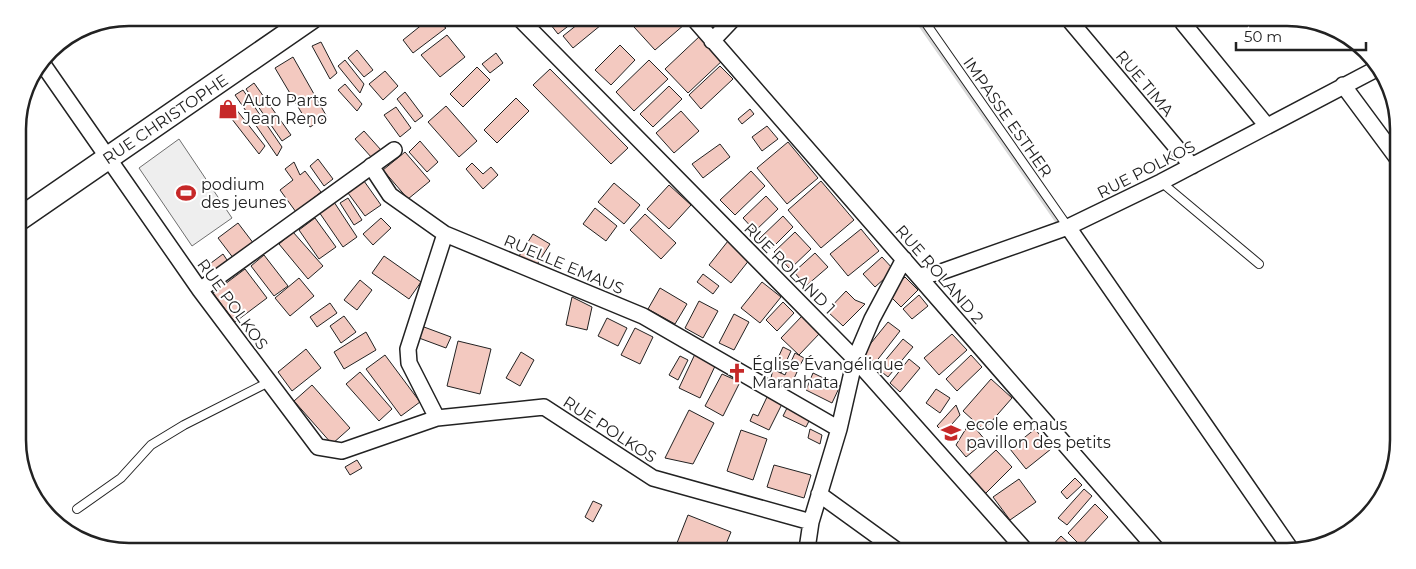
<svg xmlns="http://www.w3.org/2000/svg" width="1416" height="569" font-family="Montserrat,sans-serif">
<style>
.green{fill:#eee;stroke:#6f6f6f}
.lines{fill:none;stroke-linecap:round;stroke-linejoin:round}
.stream{stroke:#d9d9d9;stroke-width:5}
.building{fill:#f3c9c0;stroke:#222}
.lane-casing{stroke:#222;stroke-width:10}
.street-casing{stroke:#222;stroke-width:18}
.secondary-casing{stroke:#222;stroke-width:25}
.lane{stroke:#fff;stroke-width:8}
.street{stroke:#fff;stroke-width:15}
.secondary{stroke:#fff;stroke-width:22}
.labels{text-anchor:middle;stroke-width:4;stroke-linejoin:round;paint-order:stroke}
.street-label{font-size:16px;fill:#222;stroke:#fff}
.poi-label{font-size:16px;fill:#222;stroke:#fff;text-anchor:start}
.rim{fill:none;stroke:#222;stroke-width:2.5}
</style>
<rect width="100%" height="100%" fill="#fff"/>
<path class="green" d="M179 139 232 218 192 246 139 168Z"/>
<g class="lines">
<path class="stream" d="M918 21 1061 226"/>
</g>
<path class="building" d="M429 19H434L446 28 413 53 403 40Z
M547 20H576L558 34Z
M583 20H597L601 25 573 48 563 36Z
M641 20H682L685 24 655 50 634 27Z
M447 35 465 57 440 77 421 55Z
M701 35 724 59 688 93 665 69Z
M321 42 337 73 330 79 312 46Z
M620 45 635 60 611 85 595 70Z
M357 50 373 70 364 77 348 58Z
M496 53 503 63 490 73 482 64Z
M293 57 327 117 310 127 275 68Z
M345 60 364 84 360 93 338 66Z
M649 60 668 79 634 111 616 92Z
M720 66 733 79 701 109 689 95Z
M477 67 490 80 463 107 450 94Z
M550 69 628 148 611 164 533 85Z
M385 71 398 86 383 100 369 84Z
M254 83 291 135 282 141 246 89Z
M345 84 362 104 357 111 338 90Z
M669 86 682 99 653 127 640 114Z
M243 90 282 147 277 156 235 95Z
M405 92 423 116 415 122 397 99Z
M516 98 529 111 497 143 484 130Z
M228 99 265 146 259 154 221 105Z
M446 106 477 141 459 157 428 122Z
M396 107 411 128 400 137 384 115Z
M750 109 754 114 742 124 738 119Z
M681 111 699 131 674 153 656 133Z
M767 126 778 139 762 151 752 137Z
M364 131 381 150 372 158 355 139Z
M420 141 438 162 427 172 409 152Z
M788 142 818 178 787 204 757 168Z
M720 144 730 157 703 178 692 164Z
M405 152 430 181 408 199 383 170Z
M318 159 333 179 324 186 310 166Z
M294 162 300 175 305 171 321 192 296 212 280 190 293 180 285 169Z
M472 163 483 174 491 167 498 175 483 189 466 169Z
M751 171 765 186 735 215 720 200Z
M364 181 381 205 365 216 348 193Z
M821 181 854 220 821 248 788 210Z
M614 183 640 205 624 224 598 202Z
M669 185 691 205 669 229 647 209Z
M766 196 778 209 755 231 743 218Z
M348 198 362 220 354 225 340 203Z
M334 202 357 237 343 247 319 212Z
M595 208 617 226 606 241 583 224Z
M645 214 676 243 661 259 630 230Z
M783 216 793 227 770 250 759 239Z
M315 218 336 247 319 259 299 230Z
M381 218 391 228 373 245 363 234Z
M238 223 254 244 234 259 218 238Z
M861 229 879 251 848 276 830 254Z
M293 232 323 266 308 279 279 244Z
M795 232 811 249 790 269 774 252Z
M533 234 550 244 536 266 519 256Z
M728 241 750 259 731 283 709 265Z
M815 253 828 267 806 286 794 272Z
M223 254 229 263 213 274 207 266Z
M264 255 288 286 274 296 251 266Z
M384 256 421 282 409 299 372 273Z
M882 257 894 270 875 287 863 274Z
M245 269 267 298 235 322 213 293Z
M703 274 719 286 713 294 697 282Z
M905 277 918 290 901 307 888 294Z
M299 278 314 296 290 316 275 298Z
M360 280 372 290 357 310 344 300Z
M762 282 781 297 760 323 741 308Z
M660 288 687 304 675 324 648 309Z
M846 291 855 300 865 304 843 326 827 311Z
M919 295 928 306 912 319 903 309Z
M572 297 592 307 587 330 566 325Z
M699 301 718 311 703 338 685 328Z
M783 302 794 313 777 331 766 320Z
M330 303 337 313 317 327 310 317Z
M734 314 749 322 734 350 719 343Z
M344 316 356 332 341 343 330 326Z
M802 316 820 333 799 355 781 338Z
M607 318 627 328 618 346 598 336Z
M888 322 900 331 875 363 863 353Z
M424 327 451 337 446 348 419 338Z
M635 328 653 337 640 364 621 355Z
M366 332 376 350 344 369 334 352Z
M952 334 967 350 939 375 924 358Z
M903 339 913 347 888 377 878 369Z
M458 341 491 349 480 394 447 386Z
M783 347 791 351 781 373 773 369Z
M306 349 321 368 292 391 278 372Z
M521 352 534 360 520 386 506 378Z
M795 353 804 358 799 367 790 364Z
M695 354 716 364 700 398 679 388Z
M385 355 420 402 401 416 366 369Z
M971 355 982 367 957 391 946 379Z
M680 356 688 360 678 380 669 375Z
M909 359 920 368 900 392 890 383Z
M788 368 797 372 790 387 771 378 773 369 785 375Z
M360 372 392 409 379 421 346 384Z
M813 373 840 386 832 403 806 390Z
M722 374 740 382 723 416 705 406Z
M991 379 1012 398 984 430 963 411Z
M312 385 350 428 332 444 294 401Z
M936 389 950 398 940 413 926 403Z
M767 397 782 404 769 430 750 421 753 414 758 416Z
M956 405 960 415 944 433 937 426Z
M787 408 810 419 806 427 783 416Z
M689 410 714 423 693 464 665 458Z
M970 422 986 441 966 457 956 445Z
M810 429 822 435 820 444 808 438Z
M1035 429 1051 449 1026 469 1010 449Z
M741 430 767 439 753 480 727 471Z
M996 450 1012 467 985 494 968 476Z
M357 460 362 468 350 475 345 467Z
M774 465 811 475 804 498 767 487Z
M1075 478 1082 485 1067 499 1061 492Z
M1019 479 1036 502 1010 520 993 497Z
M1084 489 1092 496 1067 525 1058 518Z
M593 501 602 505 593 522 585 517Z
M1095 504 1108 517 1081 546 1068 533Z
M688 515 731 532 724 549 675 548Z
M1061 536 1076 550H1048Z"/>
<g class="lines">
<defs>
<path id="lane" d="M925 22 1068 227
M1161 182 1259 264
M77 509 121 478 151 445 184 425 269 382"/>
<path id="street" d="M520 19 855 359 1025 550
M695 20 1158 551
M1071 22 1192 166
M1183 23 1267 126
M712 41 731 21
M42 63 200 290 318 447 342 451 437 418 544 407 653 478 811 522 839 429 855 359 872 319 904 259
M1343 85 1397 158
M371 166 390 195 445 234
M1068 227 1292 551
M919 276 941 272 1068 227 1161 182 1378 68
M200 290 394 150
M437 418 409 363 408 349 445 234 643 316 839 429
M819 494 895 549
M807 549 811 522"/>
<path id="secondary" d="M18 220 311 18"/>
</defs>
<use href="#lane" class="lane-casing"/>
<use href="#street" class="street-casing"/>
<use href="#secondary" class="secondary-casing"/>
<use href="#lane" class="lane"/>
<use href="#street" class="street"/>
<use href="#secondary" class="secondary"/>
</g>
<defs>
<symbol id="shop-bare" viewBox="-9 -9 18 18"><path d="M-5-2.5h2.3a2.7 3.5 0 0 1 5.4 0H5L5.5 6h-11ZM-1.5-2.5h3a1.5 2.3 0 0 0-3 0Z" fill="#c62828" stroke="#fff" stroke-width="2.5" paint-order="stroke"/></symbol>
<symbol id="stadium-bare" viewBox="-9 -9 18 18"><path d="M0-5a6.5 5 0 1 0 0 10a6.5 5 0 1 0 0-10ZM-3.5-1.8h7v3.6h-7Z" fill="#c62828" stroke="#fff" stroke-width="2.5" paint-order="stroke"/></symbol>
<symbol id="church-bare" viewBox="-9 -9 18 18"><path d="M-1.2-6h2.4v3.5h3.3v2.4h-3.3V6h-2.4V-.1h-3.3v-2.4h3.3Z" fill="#c62828" stroke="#fff" stroke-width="2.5" paint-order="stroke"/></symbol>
<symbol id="school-bare" viewBox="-9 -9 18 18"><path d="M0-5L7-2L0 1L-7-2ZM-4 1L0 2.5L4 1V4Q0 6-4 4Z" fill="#c62828" stroke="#fff" stroke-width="2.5" paint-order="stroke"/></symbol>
</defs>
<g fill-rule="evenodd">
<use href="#shop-bare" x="214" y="95" width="28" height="28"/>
<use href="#stadium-bare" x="172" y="179" width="28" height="28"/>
<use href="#church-bare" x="723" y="359" width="28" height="28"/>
<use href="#school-bare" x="937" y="419" width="28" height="28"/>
</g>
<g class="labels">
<g class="street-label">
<text transform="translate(1145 83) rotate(50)" y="6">RUE TIMA</text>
<text transform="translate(1008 117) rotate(55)" y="6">IMPASSE ESTHER</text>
<text transform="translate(165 119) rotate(-34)" y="6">RUE CHRISTOPHE</text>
<text transform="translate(1146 169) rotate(-27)" y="6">RUE POLKOS</text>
<text transform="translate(564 264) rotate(23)" y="6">RUELLE EMAUS</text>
<text transform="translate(790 268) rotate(45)" y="6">RUE ROLAND 1</text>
<text transform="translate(940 274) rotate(49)" y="6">RUE ROLAND 2</text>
<text transform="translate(233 304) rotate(54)" y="6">RUE POLKOS</text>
<text transform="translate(610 429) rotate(33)" y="6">RUE POLKOS</text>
</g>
<g class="poi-label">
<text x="243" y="106">Auto Parts<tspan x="243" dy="18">Jean Reno</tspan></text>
<text x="201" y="190">podium<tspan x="201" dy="18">des jeunes</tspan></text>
<text x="752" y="370">Église Évangélique<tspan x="752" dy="18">Maranhata</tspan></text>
<text x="966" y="430">ecole emaus<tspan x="966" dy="18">pavillon des petits</tspan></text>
</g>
</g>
<path d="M0 0H1416V569H0ZM129 26H1287A103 103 0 0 1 1390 129V440A103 103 0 0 1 1287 543H129A103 103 0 0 1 26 440V129A103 103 0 0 1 129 26Z" fill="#fff" fill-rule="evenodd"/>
<path class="rim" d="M129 26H1287A103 103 0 0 1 1390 129V440A103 103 0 0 1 1287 543H129A103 103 0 0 1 26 440V129A103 103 0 0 1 129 26Z"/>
<path d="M1236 42v8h130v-8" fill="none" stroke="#222222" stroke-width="2.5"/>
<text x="1244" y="42" font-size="15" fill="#222222" stroke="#ffffff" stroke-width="4" paint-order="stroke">50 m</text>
</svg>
